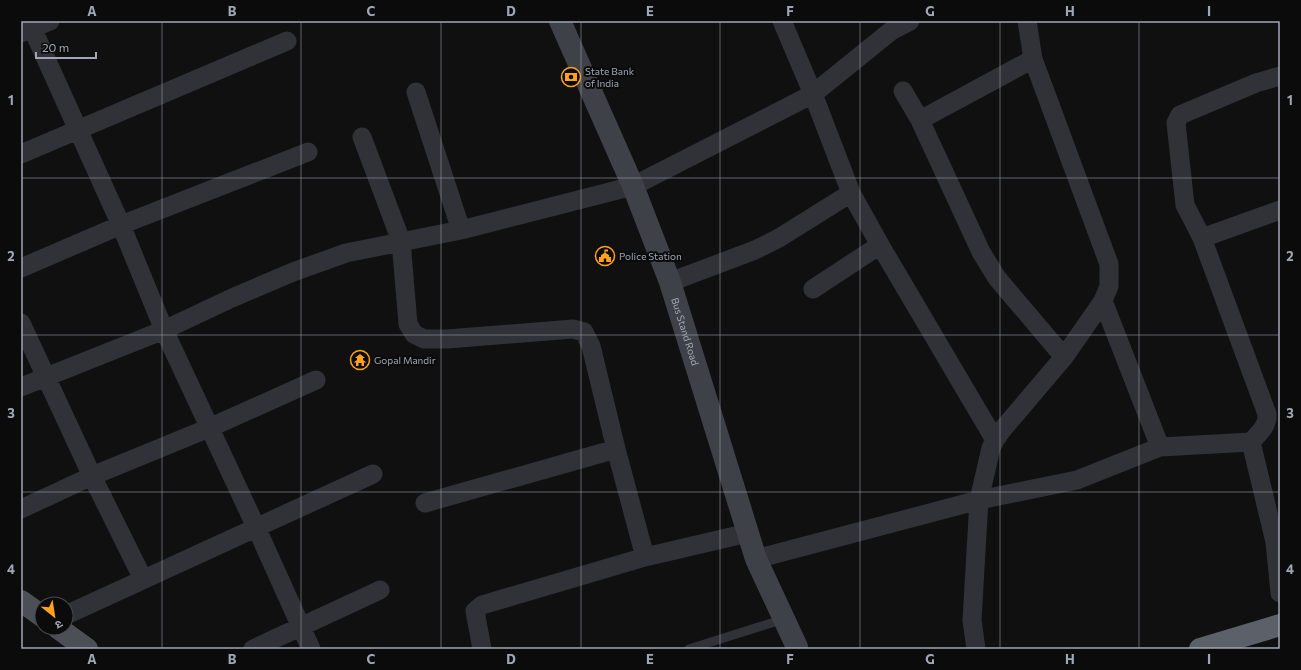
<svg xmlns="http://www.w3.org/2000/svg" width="1301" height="670" font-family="Commissioner,'Noto Sans Devanagari',sans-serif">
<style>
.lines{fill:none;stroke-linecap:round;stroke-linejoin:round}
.lane{stroke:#303237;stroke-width:9}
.street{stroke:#303237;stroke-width:19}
.secondary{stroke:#3e4147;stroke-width:22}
.primary{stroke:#4c4f56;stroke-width:22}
.highway{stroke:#5c6068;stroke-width:22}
.grid{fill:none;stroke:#a0a7b4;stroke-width:1;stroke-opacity:0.55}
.labels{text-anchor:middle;stroke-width:4;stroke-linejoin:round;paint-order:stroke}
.poi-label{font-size:10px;fill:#a0a7b4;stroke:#0b0b0c;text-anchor:start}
.street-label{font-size:10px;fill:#a0a7b4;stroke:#0b0b0c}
.neatline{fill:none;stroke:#a0a7b4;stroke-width:1.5}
.grid-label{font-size:13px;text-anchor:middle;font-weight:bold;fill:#a0a7b4}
</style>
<rect width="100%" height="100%" fill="#101011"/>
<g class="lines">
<path class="lane" d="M689 649 784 619"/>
<path class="street" d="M29 21 121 225 164 330 256 527 311 649
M782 21 813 94 851 193 880 245 995 440
M21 33 50 21
M903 91 920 120 981 252 997 278 1064 357
M416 92 461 230
M920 120 1033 59
M362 137 401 241 408 324 414 334 424 339H447L573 329 584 332 591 346 616 449 645 557
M21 154 287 41
M1202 238 1185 205 1176 123 1180 115 1256 83 1280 76
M21 268 121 225 308 152
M670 282 755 250 779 238 851 193
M813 289 880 245
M1103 301 1160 447 1251 442 1275 542 1280 593
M21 323 92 476 143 579
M21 387 164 330 232 298 293 272 346 253 461 230 633 186 813 94 891 31 910 21
M1251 442C1259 433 1268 426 1267 414L1202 238 1280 210
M425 503 616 449
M21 509 92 476 209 428 316 380
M756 559 979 500 991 448 995 440 1002 430 1064 357 1103 301 1109 286V264L1033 59 1027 21
M66 615 373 474
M253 649 380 590
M482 649 475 611 482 605 645 557 748 533
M976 649 972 620 979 500 1077 480 1160 447"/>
<path class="secondary" id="s1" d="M560 21 633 186 670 282 756 559 797 647V649"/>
<path class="primary" d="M21 601 42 616
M58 628 87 649"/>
<path class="highway" d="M1200 649 1280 625"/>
</g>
<path class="grid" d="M162 21V649M301 21V649M441 21V649M581 21V649M720 21V649M860 21V649M1000 21V649M1139 21V649M21 178H1280M21 335H1280M21 492H1280"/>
<defs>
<symbol id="bank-ring" viewBox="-11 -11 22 22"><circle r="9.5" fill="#0b0b0c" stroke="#ffa31a" stroke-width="1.5"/><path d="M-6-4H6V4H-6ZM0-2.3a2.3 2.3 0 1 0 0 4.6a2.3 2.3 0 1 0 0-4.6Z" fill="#ffa31a"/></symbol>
<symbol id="civic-ring" viewBox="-11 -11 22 22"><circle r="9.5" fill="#0b0b0c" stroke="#ffa31a" stroke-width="1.5"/><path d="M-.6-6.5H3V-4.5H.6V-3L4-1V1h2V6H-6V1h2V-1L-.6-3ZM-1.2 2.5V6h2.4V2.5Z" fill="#ffa31a"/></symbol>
<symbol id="temple-ring" viewBox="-11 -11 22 22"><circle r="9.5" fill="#0b0b0c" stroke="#ffa31a" stroke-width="1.5"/><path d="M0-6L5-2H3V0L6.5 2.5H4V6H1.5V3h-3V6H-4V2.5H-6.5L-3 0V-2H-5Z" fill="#ffa31a"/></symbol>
</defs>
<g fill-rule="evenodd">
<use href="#bank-ring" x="560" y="66" width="22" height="22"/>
<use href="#civic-ring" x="594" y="245" width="22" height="22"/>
<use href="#temple-ring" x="349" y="349" width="22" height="22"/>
</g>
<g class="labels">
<g class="poi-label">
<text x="585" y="75">State Bank<tspan x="585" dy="12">of India</tspan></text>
<text x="619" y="260">Police Station</text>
<text x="374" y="364">Gopal Mandir</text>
</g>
<g class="street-label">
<text dy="4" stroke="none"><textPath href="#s1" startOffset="335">Bus Stand Road</textPath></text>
</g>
</g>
<rect width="1301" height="670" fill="none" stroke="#0b0b0c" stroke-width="44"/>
<g transform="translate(54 616) rotate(150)"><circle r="19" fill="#0b0b0c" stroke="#47494f"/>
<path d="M0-3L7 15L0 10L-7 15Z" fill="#ffa31a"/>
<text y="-6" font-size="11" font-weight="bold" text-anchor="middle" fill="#a0a7b4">उ</text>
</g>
<path d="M36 52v6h60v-6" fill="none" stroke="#a0a7b4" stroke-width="2"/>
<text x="42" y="52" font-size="12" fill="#a0a7b4" stroke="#0b0b0c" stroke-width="3" paint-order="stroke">20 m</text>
<rect x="22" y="22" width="1257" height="626" class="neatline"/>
<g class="grid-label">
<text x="92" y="16">A</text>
<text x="232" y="16">B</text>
<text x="371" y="16">C</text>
<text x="511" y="16">D</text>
<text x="650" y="16">E</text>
<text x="790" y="16">F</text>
<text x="930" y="16">G</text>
<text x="1070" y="16">H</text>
<text x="1209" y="16">I</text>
<text x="11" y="105">1</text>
<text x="1290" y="105">1</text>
<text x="11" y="261">2</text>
<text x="1290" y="261">2</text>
<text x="11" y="418">3</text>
<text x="1290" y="418">3</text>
<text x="11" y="574">4</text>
<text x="1290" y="574">4</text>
<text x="92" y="664">A</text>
<text x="232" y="664">B</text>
<text x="371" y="664">C</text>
<text x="511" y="664">D</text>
<text x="650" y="664">E</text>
<text x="790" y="664">F</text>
<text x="930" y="664">G</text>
<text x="1070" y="664">H</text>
<text x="1209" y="664">I</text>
</g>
</svg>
